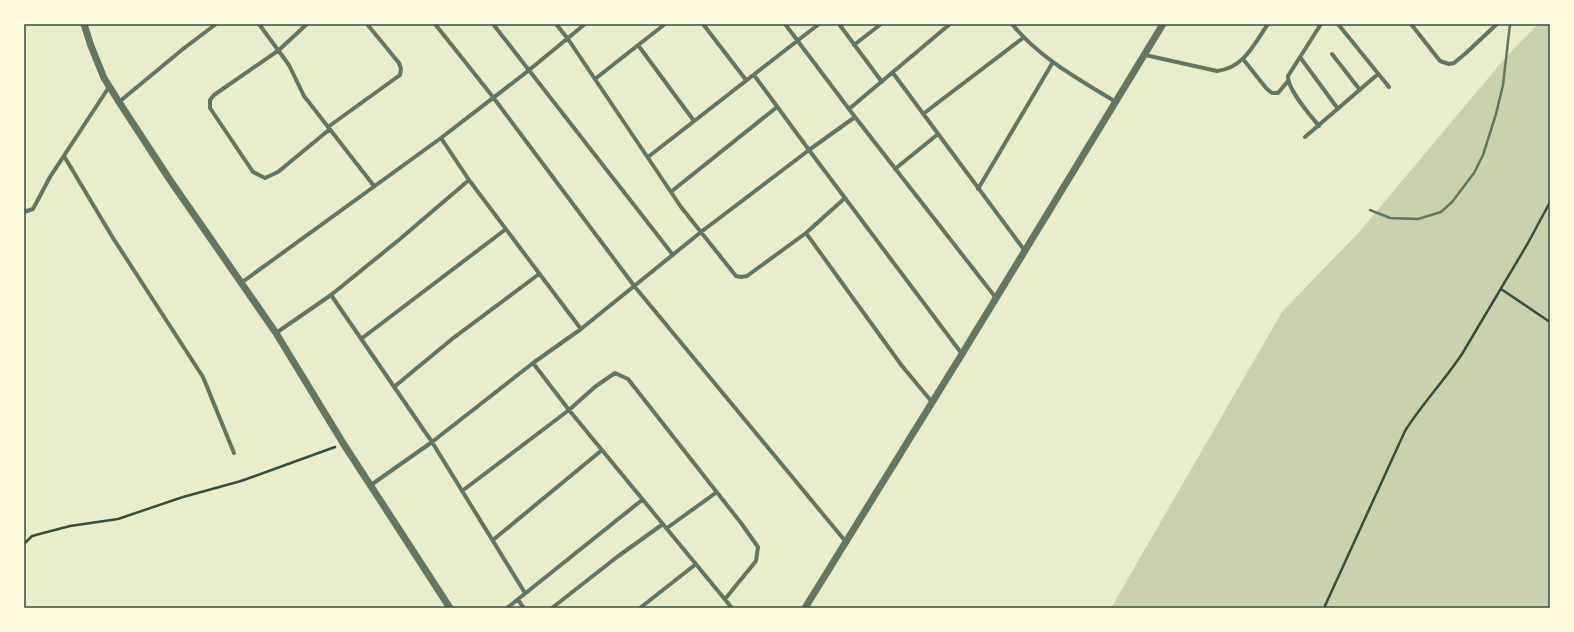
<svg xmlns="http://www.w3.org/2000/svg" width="1574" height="632" font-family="'Fira Sans Condensed',sans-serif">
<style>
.green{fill:#cad2ad}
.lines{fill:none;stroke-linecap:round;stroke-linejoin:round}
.path{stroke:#344e41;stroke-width:2.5}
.service{stroke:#617663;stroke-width:2.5}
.minor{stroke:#617663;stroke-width:4}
.tertiary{stroke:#617663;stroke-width:7}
.neatline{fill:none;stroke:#344e41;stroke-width:1.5}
</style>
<rect width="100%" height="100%" fill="#e9edc9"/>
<path class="green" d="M1538 24H1550V608H1111L1282 312 1360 231 1506 57Z"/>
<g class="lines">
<path class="path" d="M1501 289 1550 322
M24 544 32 536 70 526 118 519 183 497 241 481 335 447
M1324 608 1405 431C1422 404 1444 381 1462 354L1528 243 1550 202"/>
<path class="service" d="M1370 210 1390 218 1418 219 1441 212 1452 202 1474 173 1483 155 1496 114 1503 85 1510 24"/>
<path class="minor" d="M259 24 289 65 304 96 374 186
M307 24 279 50 214 95 210 100V108L253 172 265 178 278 172 330 129
M435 24 493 97 635 287 846 542
M493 24 673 255
M556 24 568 39 681 207 736 276 741 277 747 276 806 233 845 198
M703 24 746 80
M785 24 855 117 996 298
M839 24 882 82
M1012 24C1039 58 1079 79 1116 102
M1338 24 1389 87
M1411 24 1440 61 1449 64 1454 63 1466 53 1497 24
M638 45 694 121
M854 45 881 24
M1332 54 1360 90
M1145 55 1217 71C1244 68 1254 44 1268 24
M1300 57 1338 109
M1243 59 1266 88 1272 93H1278L1288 81
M893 73 1025 251
M754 75 809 150 962 354
M595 79 665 24
M119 102 183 49 216 24
M849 109 950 24
M923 114 1023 38
M1319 126C1310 115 1287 89 1288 76L1321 24
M328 127 400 75 401 69 399 63 367 24
M1305 137 1378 74
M441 138 469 180 581 329
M64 156 113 238 203 377 234 453
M648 157 819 24
M895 169 938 134
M978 189 1053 62
M672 191 777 107
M24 212 33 209 50 177 109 87
M806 233 902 366 932 402
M241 283 441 138 528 71 585 24
M331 295 432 442 525 593
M276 333 331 295 400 239 469 180
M361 339 506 229
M533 363 569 410 732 608
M394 387 452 339 539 274
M371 485 432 442 533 363 581 329 701 232 809 150 855 117
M462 491 569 410 596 386 615 373 628 379 741 523 758 547 756 561 725 599
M667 528 717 492
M493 540 602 450
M518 600 524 608
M507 608 642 500
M552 608 617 557 663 524
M640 608 696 564"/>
<path class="tertiary" d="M84 24 91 46 104 78 119 102 170 180 276 333 343 443 450 608
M805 608 962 354 1163 24"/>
</g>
<rect width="1574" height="632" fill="none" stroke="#fefae0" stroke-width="50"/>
<rect x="25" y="25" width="1524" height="582" class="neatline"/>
</svg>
